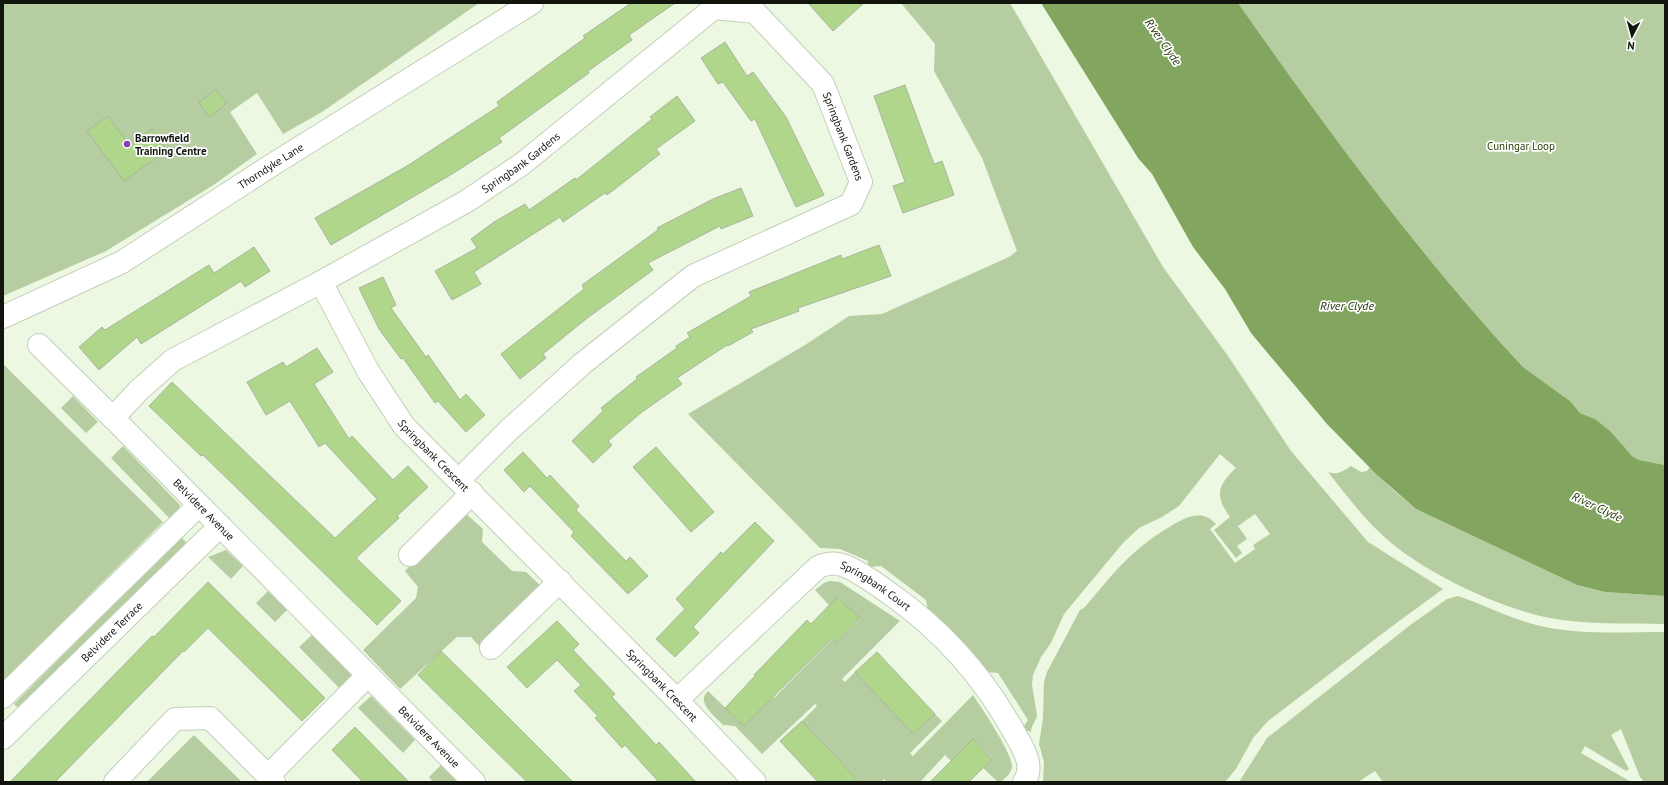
<svg xmlns="http://www.w3.org/2000/svg" width="1668" height="785" font-family="'PT Sans',sans-serif">
<style>
.green{fill:#b6cda1}
.water{fill:#82a65f}
.building{fill:#b0d68c;stroke:#a9b5a0}
.lines{fill:none;stroke-linecap:round;stroke-linejoin:round}
.street-casing{stroke:#c3cfba;stroke-width:24}
.street{stroke:#fff;stroke-width:22}
.poi-dot{fill:#863eb1;stroke:#fff;stroke-width:1.5}
.labels{text-anchor:middle;stroke-width:3.5;stroke-linejoin:round;paint-order:stroke}
.street-label{font-size:11px;fill:#11150e;stroke:#fff}
.poi-label{font-size:11px;font-weight:bold;fill:#11150e;stroke:#fff;text-anchor:start}
.park-label{font-size:11px;fill:#29400b;stroke:#fff}
.water-label{font-size:12px;font-style:italic;fill:#1c3200;stroke:#fff}
</style>
<rect width="100%" height="100%" fill="#ecf8e2"/>
<path class="green" d="M3 3H479L322 112 283 134 257 93 230 112 257 154 212 186 106 251 3 296Z
M901 3H1010L1163 267 1228 356 1291 451 1368 542 1443 589 1391 627 1268 721 1253 738 1236 769 1225 782H1043L1044 762 1039 744 1043 718 1044 682 1047 672 1080 610 1085 607C1112 575 1130 551 1166 529 1182 519 1201 507 1216 524L1210 529 1235 563 1255 549 1253 545 1270 534 1255 514 1238 526 1247 539 1237 546 1242 553 1236 558 1214 530 1230 517C1214 495 1218 485 1236 468L1220 454 1179 506 1162 517 1139 528 1123 543 1064 614 1051 643 1041 657 1033 675 1032 685 1037 715C1036 722 1031 725 1031 732L1022 729 1028 720 998 673 986 672 928 611 926 600 881 566 868 567V561L840 549 820 548 688 414 805 345 849 316 882 314 1009 257 1017 251 982 158 934 71 935 44Z
M1238 3H1665V465L1639 460 1632 456 1595 419 1580 413 1570 401 1523 367 1510 353C1410 243 1323 124 1238 3Z
M3 364 163 522 3 681Z
M73 396 98 422 86 433 61 408Z
M123 446 180 505 175 524 111 458Z
M1351 466 1361 472 1367 471 1370 467 1392 489 1416 509 1577 585 1605 592 1665 596V624C1627 623 1587 625 1550 618 1501 609 1428 574 1390 542 1366 522 1347 496 1328 472 1337 475 1342 472 1351 466Z
M463 511 483 529 482 542 512 571 526 572 543 588 480 647 471 637H457L400 689 363 650 416 598 418 587 405 571Z
M181 537 189 545 23 713 14 704Z
M226 550 243 566 231 579 208 557Z
M830 581 840 582 900 621 842 679 845 682 855 672 913 734 935 714 942 721 910 753 913 756 973 695C981 707 1013 754 1012 767 1011 774 1005 778 1001 782H998L983 768 992 758 973 739 951 761 945 755 920 782H886L884 779 881 782H859L802 721 817 706 815 704 762 754 735 726 723 725C716 717 695 702 708 691L744 726 772 697 774 698 832 639 836 643 860 619 838 597 829 605 815 590 824 583Z
M268 591 287 610 275 622 256 603Z
M1458 596C1487 606 1515 621 1545 627 1584 635 1626 632 1665 632V782H1644L1640 777 1621 729 1611 735 1629 769 1626 771 1585 746 1581 753 1631 782H1383L1375 771 1358 782H1239L1267 738 1409 626 1447 599Z
M312 635 357 681 344 693 299 647Z
M371 696 415 740 403 753 358 708Z
M194 735 242 782H147Z
M441 765 458 782H433L429 777Z"/>
<path class="water" d="M1041 3H1238C1323 124 1410 243 1510 353L1523 367 1570 401 1580 413 1595 419 1611 432 1632 456 1639 460 1665 465V596L1605 592 1577 585 1416 509 1377 475 1327 424 1251 333 1225 289 1193 247 1152 174 1138 158Z"/>
<path class="building" d="M631 3H675L629 35 632 40 588 71 589 73 499 138 502 142 452 174 331 245 315 218 407 166 499 106 497 102 585 38 583 36Z
M808 3H864L833 31Z
M725 42 747 76 753 72 786 117 824 195 796 207 755 119 751 121 723 82 718 84 701 58Z
M905 85 934 164 942 161 954 195 903 213 893 186 905 182 874 96Z
M215 89 227 103 210 117 199 103Z
M677 96 695 121 656 149 660 154 607 195 605 193 563 222 560 217 474 272 481 284 452 300 435 271 477 248 471 239 494 222 525 204 529 210 575 178 576 180 652 119 650 117Z
M108 116 129 145 152 129 167 150 124 181 87 131Z
M741 188 753 216 721 229 720 226 648 263 653 270 586 319 543 354 546 358 520 379 501 354 584 289 582 285 658 230 657 228 713 199Z
M879 245 891 276 798 308 799 311 751 329 753 332 728 346 727 345 677 378 682 384 642 412 608 441 612 445 593 463 572 441 603 411 601 408 637 379 636 377 677 348 676 346 690 337 687 333 751 296 749 292 841 255 842 259Z
M254 247 270 271 245 287 241 281 141 344 137 337 99 370 79 347 102 327 105 330 209 265 214 273Z
M383 277 396 305 391 308 426 357 428 355 460 400 466 394 485 415 466 432 438 401 435 403 403 358 401 359 379 329 359 288Z
M317 348 333 372 314 384 349 439 352 436 393 480 408 466 428 487 397 516 399 518 356 558 401 601 377 625 203 455 201 456 149 406 172 382 335 538 377 499 325 443 319 447 290 401 266 415 247 382 283 362 286 367Z
M656 447 714 512 691 532 633 467Z
M523 452 547 478 550 475 579 506 576 510 626 561 630 557 648 576 628 594 571 536 574 532 530 486 524 492 504 470Z
M755 522 774 541 693 627 699 633 675 657 656 639 685 609 676 599 721 552 723 554Z
M208 582 325 698 302 721 208 628 184 652 183 651 55 782H10L152 636 154 637Z
M837 597 860 618 836 643 832 638 744 726 725 708 755 676 754 675 807 620 811 624Z
M557 621 579 644 573 650 615 694 612 697 656 745 659 742 696 782H659L625 745 622 748 595 718 598 716 574 691 581 685 557 660 527 688 507 667Z
M441 651 493 702 573 782H527L478 734 418 675Z
M877 652 935 714 913 734 855 672Z
M802 721 832 752 859 782H818L780 741Z
M355 727 409 782H363L332 750Z
M973 739 992 759 969 782H930Z"/>
<g class="lines">
<defs>
<g id="street">
<path id="s1" d="M321 282 467 201 522 164 714 8 755 12 823 84 861 182 851 204 693 276 582 364 510 429 459 480"/>
<path id="s2" d="M3 317 122 262 275 163 532 3"/>
<path id="s3" d="M39 345 113 418 474 782"/>
<path id="s4" d="M113 418 139 390 173 360 321 282 368 371 404 426 677 700 755 782"/>
<path d="M410 555 472 493"/>
<path d="M491 648 560 581"/>
<path d="M3 697 199 505"/>
<path id="s5" d="M677 700 818 567C827 563 836 562 845 566 860 572 875 583 889 593 942 630 984 677 1015 734 1023 748 1035 766 1024 782"/>
<path id="s6" d="M3 738 220 526"/>
<path d="M268 776 368 675"/>
<path d="M115 782 175 719 210 718 274 782"/>
</g>
</defs>
<use href="#street" class="street-casing"/>
<use href="#street" class="street"/>
</g>
<circle class="poi-dot" cx="127" cy="144" r="4"/>
<g class="labels">
<g class="street-label">
<text dy="4" stroke="none"><textPath href="#s1" startOffset="677">Springbank Gardens</textPath></text>
<text dy="4" stroke="none"><textPath href="#s1" startOffset="233">Springbank Gardens</textPath></text>
<text dy="4" stroke="none"><textPath href="#s2" startOffset="308">Thorndyke Lane</textPath></text>
<text dy="4" stroke="none"><textPath href="#s4" startOffset="459">Springbank Crescent</textPath></text>
<text dy="4" stroke="none"><textPath href="#s3" startOffset="233">Belvidere Avenue</textPath></text>
<text dy="4" stroke="none"><textPath href="#s5" startOffset="258">Springbank Court</textPath></text>
<text dy="4" stroke="none"><textPath href="#s6" startOffset="152">Belvidere Terrace</textPath></text>
<text dy="4" stroke="none"><textPath href="#s4" startOffset="783">Springbank Crescent</textPath></text>
<text dy="4" stroke="none"><textPath href="#s3" startOffset="553">Belvidere Avenue</textPath></text>
</g>
<g class="poi-label">
<text x="135" y="142">Barrowfield<tspan x="135" dy="13">Training Centre</tspan></text>
</g>
<g class="park-label">
<text x="1521" y="150">Cuningar Loop</text>
</g>
<g class="water-label">
<text transform="translate(1163 42) rotate(55)" y="4">River Clyde</text>
<text x="1347" y="310">River Clyde</text>
<text transform="translate(1597 507) rotate(25)" y="4">River Clyde</text>
</g>
</g>
<rect width="1668" height="785" fill="none" stroke="#11150e" stroke-width="8"/>
<g transform="translate(1632 36) rotate(186)" stroke="#ffffff" stroke-width="3" paint-order="stroke">
<path d="M0-3L7 15L0 10L-7 15Z" fill="#11150e"/>
<text y="-6" font-size="11" font-weight="bold" text-anchor="middle" fill="#11150e">N</text>
</g>
</svg>
